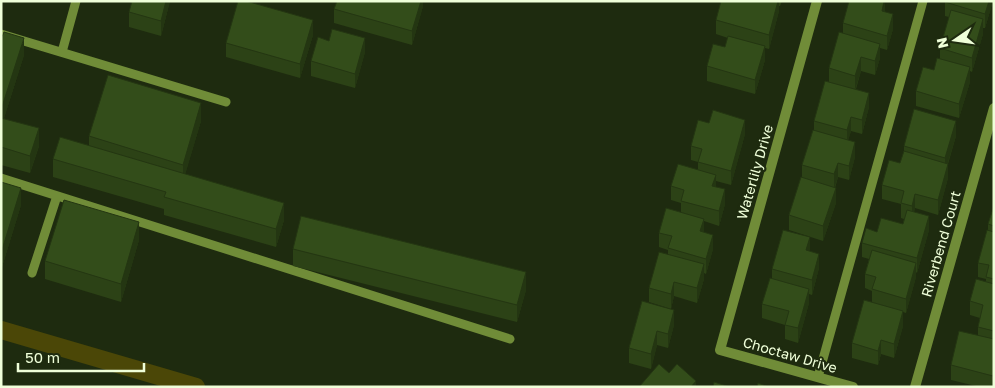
<svg xmlns="http://www.w3.org/2000/svg" width="995" height="388" font-family="'Golos Text',sans-serif">
<style>
.lines{fill:none;stroke-linecap:round;stroke-linejoin:round}
.canal{stroke:#4b4707;stroke-width:18}
.service{stroke:#708c38;stroke-width:9}
.minor{stroke:#708c38;stroke-width:10}
.wall{fill:#2c4216}
.shaded-wall{fill:#243612}
.building{fill:#334d1a;stroke:#243612}
.labels{text-anchor:middle;stroke-width:4.5;stroke-linejoin:round;paint-order:stroke}
.street-label{font-size:14px;fill:#efffd9;stroke:#1e2b0f}
</style>
<rect width="100%" height="100%" fill="#1e2b0f"/>
<g class="lines">
<path class="canal" d="M1 330 196 387"/>
<path class="service" d="M1 34 226 102
M62 52 76 1
M1 178 510 339
M32 273 57 196
M818 377 923 1"/>
<path class="minor" d="M817 1 720 350 853 387
M915 387 994 108"/>
</g>
<path class="wall" d="M170 1 161 36 129 27V12Z
M423 1V6L412 45 334 23V9Z
M721 1H782L780 6H779V11L769 49 765 48V60L755 94 707 81V66L725 47 728 38 716 34V20Z
M945 1H993L985 28H983V34L972 72 970 71V82L959 118 916 106V91L934 70 940 59V48L949 17 945 16Z
M885 12 893 29 887 50 880 48V58L875 75 861 71 856 89 869 107 862 134 851 131 848 140 855 157 849 180 838 177 835 188 836 203 823 241 789 230V215L802 178V165L814 130V121L829 82V68L843 33V23Z
M313 35 300 78 226 57V43Z
M1 39 24 55 4 118 39 146 30 173 1 165Z
M365 52 355 88 311 76V61Z
M201 121 185 174 284 220 276 247 164 215V209L53 177V159L89 145V136Z
M745 134 731 185 716 181V187L725 204 719 226 704 221V232L713 249 706 274 704 273V279L697 303 674 296 671 309 649 302V288L668 254V250L659 247V233L681 213V203L671 200V186L698 170V162L691 160V146Z
M956 136 948 164V178L938 215 915 208 914 212 929 230 917 273 916 272V277L906 313 903 312V326L894 358 881 354 878 365 852 358V343L872 303V291L865 288V274L869 259 862 257V243L877 232 903 224 904 219 901 218V204L882 199V185L900 163 904 151V146Z
M1 182 21 205 2 267H1Z
M994 206V385L993 387H980L951 380V365L978 335V327L980 318 970 315V301L986 281V279L978 277V263L988 230V224Z
M139 240 121 302 45 279V261Z
M293 249 526 290 517 322 293 266Z
M810 251 819 268 812 295 809 294V303L798 343 785 339V325L762 318V304L772 279V269Z
M642 301 674 325 668 348 657 345 651 369 629 363V348Z"/>
<path class="shaded-wall" d="M166 1H170L161 36V21Z
M421 1H423V6L412 45V31Z
M778 1H779V11L769 49V35Z
M885 1V15L882 11Z
M989 1H993L985 28V14Z
M893 14V29L887 50V36Z
M983 19V34L972 72V58Z
M313 20V35L300 78V64Z
M24 38V55L1 128V110Z
M365 38V52L355 88V74Z
M880 44V58L875 75V61Z
M765 46V60L755 94V80Z
M861 57V71L855 90V76Z
M970 67V82L959 118V104Z
M869 93V107L862 134V120Z
M201 103V121L183 182V165Z
M851 117V131L847 145V130Z
M745 120V134L731 185V171Z
M956 121V136L945 172V158Z
M39 128V146L30 173V156Z
M855 142V157L849 180V166Z
M838 163V177L834 189V174Z
M948 164V178L938 215V200Z
M716 175V189L712 186Z
M21 188V205L2 267V250Z
M836 188V203L823 241V226Z
M725 189V204L719 226V211Z
M915 194V208L912 221V206Z
M284 203V220L276 247V229Z
M929 216V230L917 273V258Z
M704 219V234L700 231Z
M139 222V240L121 302V284Z
M713 235V249L706 274V259Z
M810 237V251L806 250Z
M819 254V268L812 295V280Z
M916 263V277L906 313V299Z
M704 264V279L697 303V288Z
M526 272V290L517 322V305Z
M674 282V296L671 309V294Z
M809 289V303L798 343V328Z
M674 310V325L668 348V334Z
M903 311V326L894 358V344Z
M657 331V345L651 369V354Z
M881 340V354L878 365V351Z
M994 371V385L993 387V376Z
M696 381V387H691Z"/>
<path class="building" d="M132 1H166L161 21 129 12Z
M238 1H246L313 20 300 64 226 43Z
M337 1H421L412 31 334 9Z
M721 1H778L769 35 716 20Z
M849 1H884L882 11 893 14 887 36 843 23Z
M945 1H989L985 14 945 2Z
M951 10 983 19 972 58 940 48Z
M332 29 365 38 355 74 311 61 318 37 329 41Z
M4 32 24 38 1 110V39Z
M839 32 880 44 875 61 861 57 855 76 829 68Z
M728 36 765 46 755 80 707 66 713 44 725 47Z
M937 58 970 67 959 104 916 91 923 67 934 70Z
M108 75 201 103 183 165 89 136Z
M825 81 869 93 862 120 851 117 847 130 814 121Z
M914 109 956 121 945 158 904 146Z
M713 110 745 120 731 171 698 162 702 149 691 146 698 120 709 123Z
M1 118 39 128 30 156 1 147Z
M813 130 855 142 849 166 838 163 834 174 802 165Z
M60 137 284 203 276 229 164 197 166 192 53 159Z
M904 151 948 164 938 200 915 194 912 206 901 203 904 191 882 185 889 160 900 163Z
M678 164 716 175 712 186 725 189 719 211 681 201 684 190 671 186Z
M801 177 836 188 823 226 789 215Z
M1 182 21 188 2 250 1 249Z
M64 200 139 222 121 284 45 261Z
M994 206V226L988 224Z
M666 208 704 219 700 231 713 235 706 259 668 248 672 236 659 233Z
M907 210 929 216 917 258 862 243 866 228 877 232 881 218 903 224Z
M301 216 526 272 517 305 293 249Z
M783 230 810 237 806 250 819 254 812 280 772 269Z
M987 230 994 232V279L986 277 989 265 978 263Z
M872 250 916 263 906 299 872 289 876 277 865 274Z
M659 252 704 264 697 288 674 282 671 294 649 288Z
M770 278 809 289 798 328 785 325 789 311 762 304Z
M976 279 994 284V331L978 327 983 305 970 301Z
M864 300 903 311 894 344 881 340 878 351 852 343Z
M642 301 674 310 668 334 657 331 651 354 629 348Z
M959 331 994 339V371L993 376 951 365Z
M659 364 669 373 677 364 696 381 691 387H639Z
M714 382 730 387H713Z
M758 383 769 387H757Z"/>
<g class="labels">
<g class="street-label">
<text transform="translate(755 172) rotate(-74)" y="5">Waterlily Drive</text>
<text transform="translate(941 244) rotate(-74)" y="5">Riverbend Court</text>
<text transform="translate(790 355) rotate(16)" y="5">Choctaw Drive</text>
</g>
</g>
<rect width="995" height="388" fill="none" stroke="#efffd9" stroke-width="5"/>
<g transform="translate(955 40) rotate(257)" stroke="#1e2b0f" stroke-width="4" paint-order="stroke">
<path d="M0-4L9 19L0 12L-9 19Z" fill="#efffd9"/>
<text y="-8" font-size="14" font-weight="bold" text-anchor="middle" fill="#efffd9">N</text>
</g>
<path d="M18 363v8h126v-8" fill="none" stroke="#efffd9" stroke-width="2.5"/>
<text x="25" y="363" font-size="15" fill="#efffd9" stroke="#1e2b0f" stroke-width="4" paint-order="stroke">50 m</text>
</svg>
